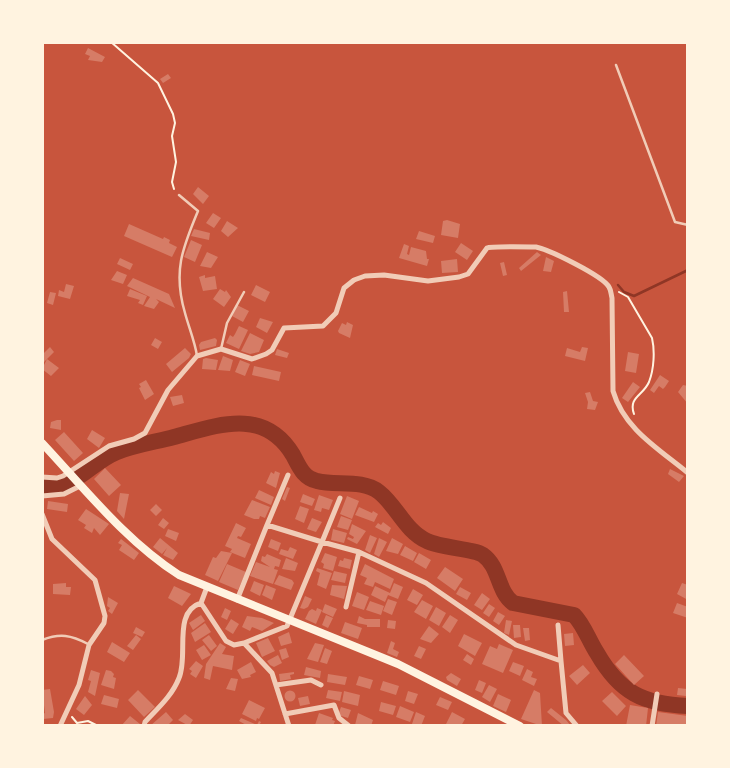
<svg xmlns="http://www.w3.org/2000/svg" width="730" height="768" font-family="'Crimson Pro',serif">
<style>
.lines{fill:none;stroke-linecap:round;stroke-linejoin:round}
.stream{stroke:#8f3625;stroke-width:2.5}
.river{stroke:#8f3625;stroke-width:16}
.building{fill:#d67c66}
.path{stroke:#fff3e0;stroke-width:2}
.service{stroke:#f1ccb7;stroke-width:2.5}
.minor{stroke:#f1ccb7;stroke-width:5}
.primary{stroke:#fff3e0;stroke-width:8}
</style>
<rect width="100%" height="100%" fill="#c8553d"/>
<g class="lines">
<path class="stream" d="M618 285 624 292 634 296 688 270"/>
<path class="river" d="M42 485C76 491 89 463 117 452 135 445 155 442 174 437 218 425 264 407 293 455 299 466 303 478 317 481 336 486 362 479 379 492 397 506 405 531 427 541 441 548 475 549 483 555 500 567 497 591 513 603L574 615C584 625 589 641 597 653 620 693 643 704 688 706"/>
</g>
<path class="building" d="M88 48 105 57 102 62 88 60 90 56 85 54Z
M168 74 171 78 163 83 160 79Z
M198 187 209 196 203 204 193 194Z
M213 213 221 218 214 228 206 223Z
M447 220 460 224 458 238 441 235 443 221Z
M227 221 238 228 228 237 221 231Z
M129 224 163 239 164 237 170 240 169 243 177 247 172 257 124 236Z
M194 229 210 233 209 240 191 236Z
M419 231 435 236 433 243 416 239Z
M191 240 202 245 195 262 184 257Z
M461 243 473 251 467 260 455 252Z
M404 244 409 246 407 254 409 255 411 247 426 251 427 259H429L427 266 399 258Z
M207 252 218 257 211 268 200 266Z
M537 252 541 255 521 271 519 268Z
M546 257 554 261 551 272 543 271Z
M120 258 133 264 130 270 117 264Z
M457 259 458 272 442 273 441 261Z
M504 262 507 275 503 276 500 263Z
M117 271 127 275 123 284 111 280Z
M205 275V278L215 276 217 289 203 291 199 277Z
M133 278 169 294 175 308 156 299 159 302 154 309 144 306 150 297 127 286Z
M66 284 74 286 70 299 58 296 59 290 64 292Z
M256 285 270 292 265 302 251 295Z
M130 289 147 296 143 305 138 303 140 300 127 296Z
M220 289 225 292 226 290 231 297 224 307 213 299Z
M567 291 569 312H564L563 292Z
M50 292 56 293 53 305 47 303Z
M237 305 249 311 243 322 232 316Z
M260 318 273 322 267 333 256 327Z
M347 322 353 325 350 338 339 333 338 331 342 323 346 325Z
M239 326 248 330 239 349 226 343 230 335 233 337 235 334Z
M250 333 264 340 259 352 250 354 241 351Z
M155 338 162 342 158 349 151 345Z
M215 338 217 340 216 346 200 350 199 345 201 342Z
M50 347 54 352 42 364V355Z
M582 347 588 348 585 361 565 356 567 348 580 352Z
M185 348 191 354 189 358 172 372 166 364Z
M277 349 289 353 287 358 275 355Z
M628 352 639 354 636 373 625 371Z
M223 356 233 360 230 371 218 370Z
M206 358 218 360 216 370 202 369 203 359Z
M47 359 59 368 51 376 42 369Z
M240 360 250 364 245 376 235 372Z
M254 366 281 372 279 381 252 375Z
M660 375 669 381 665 387 663 389 659 386 654 393 650 390Z
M146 380 154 394 145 400 139 388 141 387 139 384Z
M633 382 640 387 628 402 622 398Z
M683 385 688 386V404L678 392Z
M590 392 593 401 598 402 595 410 587 409 588 402 585 393Z
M182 395 184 403 173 406 170 397Z
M57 420H61V430L50 428 51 422Z
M92 430 105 438 99 448 87 439Z
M64 432 83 453 74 461 55 440Z
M105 468 121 485 109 496 94 479Z
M670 469 684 476 679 482 668 474Z
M275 471 280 473 276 488 266 483 271 472 274 474Z
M287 487 290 488 285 501 282 499Z
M259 490 274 497 271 505 255 498Z
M120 493 129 494 124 519 117 511Z
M303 494 315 499 312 506 300 502Z
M319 495 333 500 329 510 322 508 321 512 314 510Z
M347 496 359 501 352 519 340 514Z
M252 500 270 507 265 518 260 516 259 519H254L244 515Z
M48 501 68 504 67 512 47 509Z
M156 504 162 510 156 516 150 510Z
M300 506 309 509 304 523 295 519Z
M359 507 372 513 373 511 378 514 374 522 355 515Z
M86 509 109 524 100 535 94 528 92 533 84 528 86 525 78 520Z
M341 516 352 520 348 530 337 527Z
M163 518 169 523 164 529 158 525Z
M312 518 322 522 316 532 307 529Z
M383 522 391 528 388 534 375 527 378 523 381 525Z
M236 523 246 528 241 537 238 536 237 538 251 544 245 558 230 552 232 549 225 546Z
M352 524 366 531 357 544 347 539 348 537 353 539 354 537 349 534Z
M168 529 179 533 176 541 165 536Z
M333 529 347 533 344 543 331 540Z
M370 535 377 538 370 553 365 550Z
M160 538 178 553 173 560 163 555 167 548 162 554 153 547Z
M379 538 387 542 379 557 374 554Z
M392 538 403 544 398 554 386 551Z
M121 539 139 553 134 560 119 550 122 545 118 543Z
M271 539 281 543 278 551 268 547Z
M405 546 417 553 413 561 400 555Z
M290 547 297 550 293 559 279 554 281 549 288 551Z
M221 551 232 553 218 581 205 575 213 557 216 558Z
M325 553 337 557 333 571 323 568 324 564 321 562Z
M419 553 431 560 426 569 414 562Z
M267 554 281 560 279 567 275 566 274 569 278 570 273 584 250 576 256 562 270 567 261 561 262 556 265 557Z
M286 558 298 563 295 571 282 569Z
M344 558 352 560 350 569 338 566 340 560 343 561Z
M227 564 246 572 238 590 219 582Z
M365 564 394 579 390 589 375 582 373 587 364 584 367 578 360 575Z
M445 567 463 579 455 591 437 578Z
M317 568 332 573 326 589 317 585 320 573 316 571Z
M334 571 347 574 345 583 331 580Z
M279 575 292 580 294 583 291 590 274 584Z
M254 581 264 585 260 596 250 591Z
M66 583V587H71L70 595 53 594V584Z
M394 583 403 587 398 599 388 595 385 602 371 595 375 586 390 593Z
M682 583 688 585V600L677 594Z
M266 585 276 589 272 600 262 595Z
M332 585 347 586 344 599 330 595Z
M174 586 191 594 182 606 168 598Z
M460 587 471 593 467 600 456 594Z
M413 589 423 595 417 605 407 600Z
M357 592 369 597 364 610 352 606Z
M482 593 490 599 482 610 474 605Z
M305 596 312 599 308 607 304 609 300 608Z
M108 597 118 603 112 614 108 611 110 608 107 606Z
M388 599 397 602 392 615 383 611Z
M422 600 433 606 426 619 414 612Z
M370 601 384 606 381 615 366 610Z
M677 603 688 607V618L673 613Z
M325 604 337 609 333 617 322 612Z
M489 604 495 608 489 617 483 613Z
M436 607 446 613 439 626 429 620Z
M225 608 231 611 227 620 221 617Z
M317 608 322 610 316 624 305 619 309 611 312 609 316 611Z
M498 612 505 616 499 625 493 621Z
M201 615 205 621 193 630 189 623Z
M326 615 333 618 328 628 322 625Z
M450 615 458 620 450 633 442 627Z
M247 616 262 618 274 623 262 631 252 627 250 631 242 627Z
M359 616 365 619H380V627H367V625L357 623Z
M231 619 239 624 233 634 225 629Z
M388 620 396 621 395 629 387 628Z
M506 620 512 621 509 635 504 633Z
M345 622 362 628 358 639 341 633Z
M205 623 211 632 195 642 191 633Z
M513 625H520L521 637 514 638Z
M429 626 439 634 431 643 420 639Z
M136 627 145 632 142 637 133 633Z
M523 628H529L530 640 525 641Z
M289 632 292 643 281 646 278 637Z
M573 633 574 645 565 646 564 634Z
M464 634 482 643 475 656 458 646Z
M136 635 141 639 133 650 127 646Z
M209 635 217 646 211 651 202 640Z
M268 638 275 651 262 657 256 643Z
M391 641 395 643 393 649 399 652 397 657 387 653Z
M112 642 130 653 124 662 107 652Z
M220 643 226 647 222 654 234 656 232 670 213 666 210 680 204 678 206 664Z
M315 643 324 645 318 662 307 659Z
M499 644 513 650 503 673 482 664 490 646 497 649Z
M204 645 211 655 202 660 196 650Z
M419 646 426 649 421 659 414 656Z
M286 648 289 657 282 660 279 650Z
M325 648 332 651 327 664 320 662Z
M467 654 474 659 471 665 463 660Z
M278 655 282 663 274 667 270 665 267 661Z
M624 655 644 676 634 685 615 664Z
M196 661 203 666 196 678 190 674 192 671 189 669Z
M251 662 256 672 250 675 251 677 242 679 237 670Z
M513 662 524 666 520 676 509 671Z
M583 665 590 673 577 685 569 676Z
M306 667 321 671 320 678 304 675Z
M527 669 533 672 531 677 537 679 534 686 522 680Z
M91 670 100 673 95 696 88 692 91 681 88 680Z
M106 670 111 671 114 674 113 677 116 678 114 689 101 685Z
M294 672V674L290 675 291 679 280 681 279 674Z
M451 673 461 679 457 686 447 680 446 677Z
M328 674 347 677 345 685 327 682Z
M359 676 373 680 370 689 356 685Z
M231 678 238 679 235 691 226 689Z
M479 680 486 683 482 693 475 690Z
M383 681 399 686 396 695 380 690Z
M489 685 497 689 490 702 482 697Z
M678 688 687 689 686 696 677 695Z
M50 689 54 712 53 718 43 719V714L45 713 42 690Z
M138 690 155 707 144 717 128 700Z
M328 690 342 692 340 701 326 698Z
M534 690 540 693 542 726 521 719Z
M284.5 696a5.5 5.5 0 1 1 11 0a5.5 5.5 0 1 1-11 0Z
M344 691 360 695 358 706 342 702Z
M408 691 418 694 414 704 405 701Z
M612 692 626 706 617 716 602 701Z
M498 694 511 700 506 712 493 706Z
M104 695 119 699 117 708 101 704Z
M85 696 92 705 84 715 76 709Z
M308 696 310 704 300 706 298 698Z
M440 697 452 702 448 710 436 705Z
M249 700 265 708 259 719 257 718 256 721 242 714Z
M381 702 396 706 393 715 379 711Z
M630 705 648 708 646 726H626Z
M400 706 414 712 410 722 396 717Z
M341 707 351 710 348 718 338 715Z
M551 708 566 720 571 726H564L547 712Z
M166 712 173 720 167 726H150Z
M416 712 425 716 421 726 412 724Z
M452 712 465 719 461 726H445Z
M658 712 688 716V726H656Z
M319 713 333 718 332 720 335 721 333 726 315 725Z
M358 713 373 720 371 726 355 725Z
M185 714 193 720 189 726 178 720Z
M130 716 140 724 138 726H121Z
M241 718 257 725 259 721 261 722 259 726H248L239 721Z"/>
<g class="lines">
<path class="path" d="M111 42 158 83 173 114 175 123 172 136 176 162 172 182 174 189
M619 292 628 297 652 338C655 351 654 369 649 382 643 396 628 397 634 414
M72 717 77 723 88 721 98 726"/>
<path class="service" d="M616 65 675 222 688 225
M179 195 198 211C182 249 173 272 185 313 189 328 195 342 197 356
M221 349 227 323 244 292
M42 640C60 633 71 635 88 644"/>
<path class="minor" d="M42 477 57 478 63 476 109 446 134 439 145 433 168 390 197 356 221 349 252 359 266 354 272 350 284 328 323 326 336 313 344 288 354 280 365 276 384 275 428 281 459 277 468 274 487 248C491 246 531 247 536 247 550 250 603 276 609 287 611 290 611 294 612 298L613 391C624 429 659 449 688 473
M42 496 64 494 82 485
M42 514 52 539 95 580 105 616 104 623 89 645 79 685 60 726
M267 525 288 475
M207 587 201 603 226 641 234 645 244 643
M237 600 267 525 322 542 340 498
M346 607 359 552
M558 625 561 661
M276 685 311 680 321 685
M285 714 334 705 339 718 349 726
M144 726 145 722C158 708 172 696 179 678 189 655 172 612 201 603
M289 726 272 673 244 643 287 626 322 542 359 552 426 583 516 645 561 661 566 713 577 726
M652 726 657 694"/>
<path class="primary" d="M42 443C85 489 126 541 179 575L398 664 520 726"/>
</g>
<rect width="730" height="768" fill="none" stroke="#fff3e0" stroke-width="88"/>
</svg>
